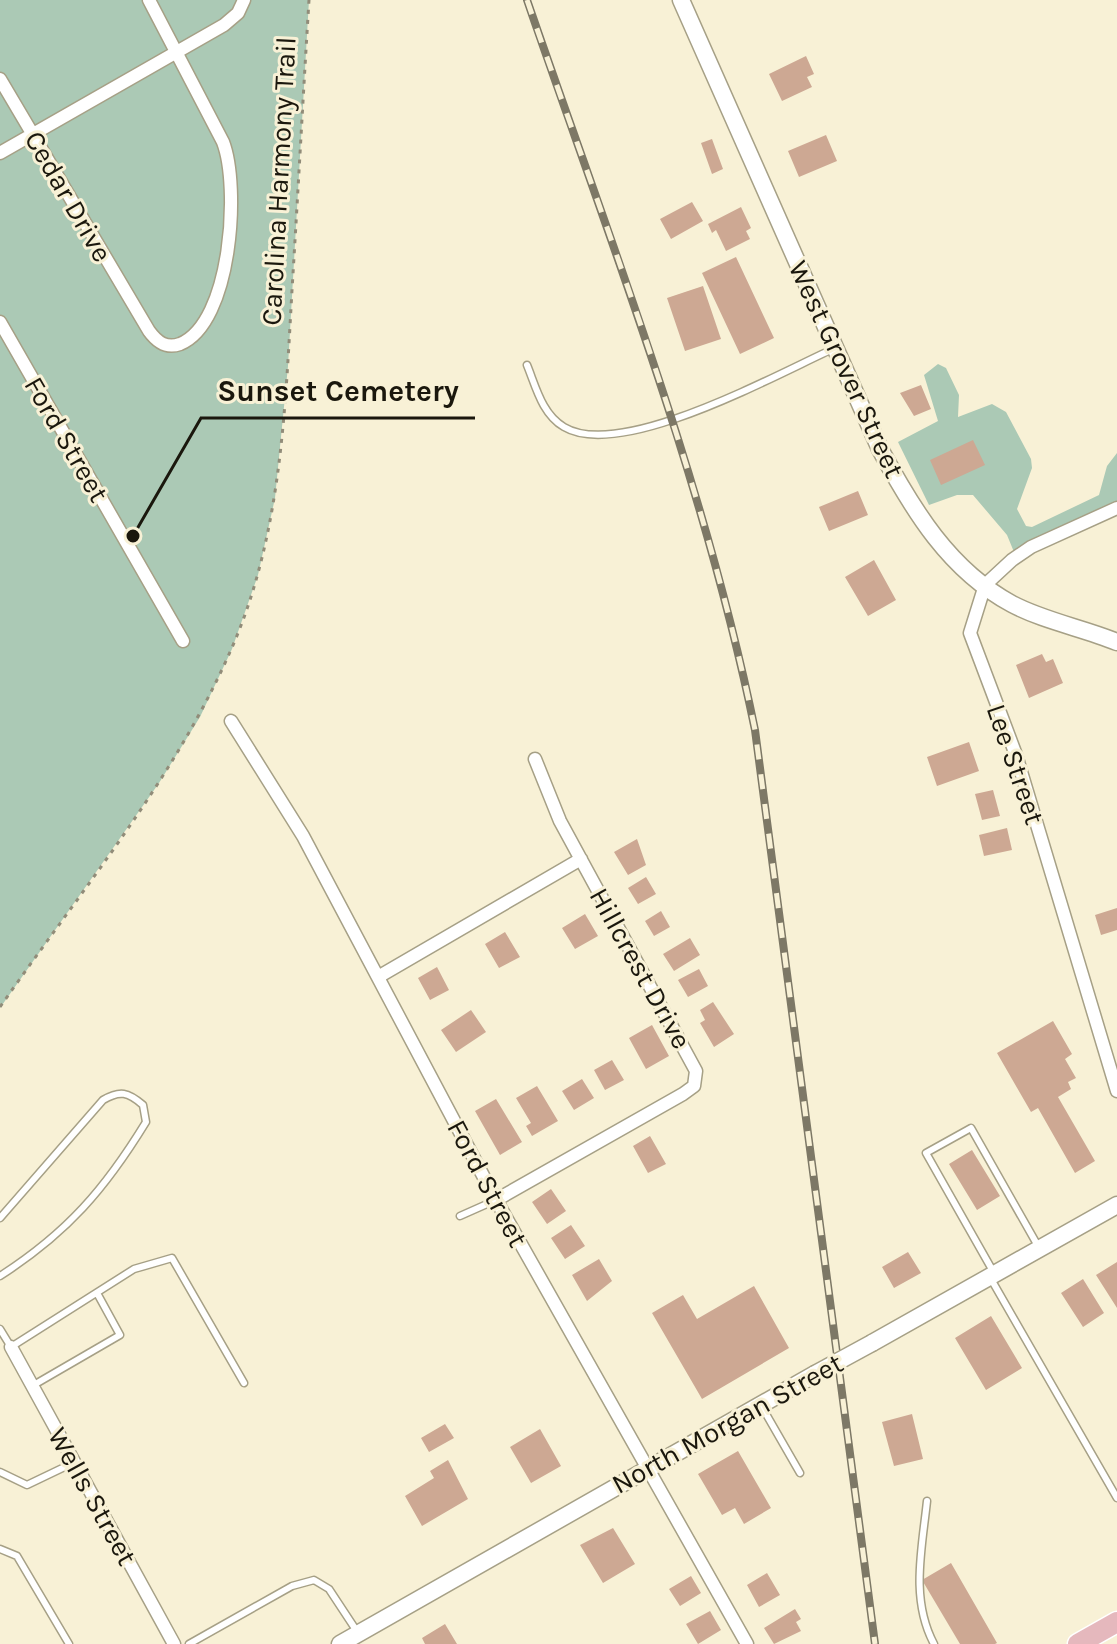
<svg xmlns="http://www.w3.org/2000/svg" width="1117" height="1644" font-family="Karla,sans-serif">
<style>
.green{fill:#abc9b5}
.building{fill:#cda893}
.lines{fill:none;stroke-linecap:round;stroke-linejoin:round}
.service-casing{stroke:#a6a086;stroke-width:9}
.minor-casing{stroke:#a6a086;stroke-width:15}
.tertiary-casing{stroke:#a6a086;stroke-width:19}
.primary-casing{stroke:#fff;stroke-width:23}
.path{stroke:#918c79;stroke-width:3;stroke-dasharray:4 6;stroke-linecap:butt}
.service{stroke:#fff;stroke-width:6}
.minor{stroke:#fff;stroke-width:12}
.tertiary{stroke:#fff;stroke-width:16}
.primary{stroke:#e5b8bd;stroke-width:20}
.rail-casing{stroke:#7d7866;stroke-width:8}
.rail{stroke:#f8f1d6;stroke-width:5;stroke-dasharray:15;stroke-linecap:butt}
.tertiary-bridge-casing{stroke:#a6a086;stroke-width:19;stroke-linecap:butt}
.tertiary-bridge{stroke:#fff;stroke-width:16}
.labels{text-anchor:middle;stroke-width:6;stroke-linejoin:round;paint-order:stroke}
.street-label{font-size:28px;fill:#1a170d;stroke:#f8f1d6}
.leader{fill:none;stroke:#1a170d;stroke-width:3}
.callout-dot{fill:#1a170d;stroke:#f8f1d6;stroke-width:3}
.callout-label{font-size:30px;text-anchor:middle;font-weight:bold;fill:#1a170d;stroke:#f8f1d6;stroke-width:6;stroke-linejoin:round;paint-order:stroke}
</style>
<rect width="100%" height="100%" fill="#f8f1d6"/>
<path class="green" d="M0 0H309L288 366 275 498 258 575 232 649 200 717 159 783 0 1008Z
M938 364 946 368 959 395 958 417 992 404 1006 412 1031 459 1032 468 1017 509 1026 526 1032 527 1099 495 1107 466 1117 453V504L1014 552 1007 535 973 495H957L929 505 898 442 938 421 924 375Z"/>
<path class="building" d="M806 56 814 74 807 77 812 87 782 101 769 74Z
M826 135 837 161 799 177 788 151Z
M712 139 723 169 712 174 701 143Z
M692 202 703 221 671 239 660 219Z
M741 207 751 228 746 231 750 239 726 251 716 230 712 233 708 224Z
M736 257 774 338 740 354 702 273Z
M703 286 721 339 685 351 667 298Z
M921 385 931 409 914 416 900 393Z
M973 440 985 465 941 485 930 460Z
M858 491 868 515 829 531 819 507Z
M874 560 896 600 868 616 845 577Z
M1042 654 1046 662 1053 659 1063 683 1029 698 1016 665Z
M969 742 979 771 937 786 927 757Z
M993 790 1000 816 982 820 975 794Z
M1007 828 1012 850 984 856 979 835Z
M637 839 646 865 628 875 614 852Z
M646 877 656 894 638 904 628 888Z
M1117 908V930L1101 935 1095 915Z
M661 911 670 927 654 936 645 921Z
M585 914 598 936 575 949 562 928Z
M505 932 520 957 499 968 485 944Z
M690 938 700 955 674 971 663 954Z
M437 967 449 990 430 1000 418 978Z
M699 969 708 986 688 997 678 980Z
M713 1002 734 1034 714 1047 700 1023 705 1020 700 1010Z
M471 1010 486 1032 456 1052 441 1030Z
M1053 1021 1072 1054 1065 1059 1076 1078 1068 1082 1071 1089 1058 1097 1095 1161 1075 1173 1038 1108 1031 1112 997 1053Z
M652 1025 669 1056 646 1069 629 1038Z
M612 1060 624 1080 605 1090 594 1070Z
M582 1079 594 1098 574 1110 562 1091Z
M537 1086 558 1121 532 1136 526 1126 531 1123 516 1098Z
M496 1099 522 1142 500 1155 475 1111Z
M650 1136 666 1164 648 1173 633 1146Z
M972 1150 1000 1196 977 1210 949 1164Z
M551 1189 566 1211 547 1224 532 1202Z
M571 1225 585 1246 565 1259 551 1238Z
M908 1252 921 1273 894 1288 882 1267Z
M599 1259 612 1281 587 1301 572 1275Z
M1117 1262V1308L1096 1275Z
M1083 1279 1104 1313 1083 1327 1061 1293Z
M754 1286 789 1348 702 1399 652 1313 683 1295 697 1319Z
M991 1316 1022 1368 986 1390 955 1338Z
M912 1414 923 1459 894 1466 882 1422Z
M445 1424 454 1438 429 1452 421 1438Z
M540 1429 561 1466 531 1483 510 1447Z
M738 1451 771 1508 744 1524 735 1508 722 1515 698 1474Z
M448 1460 468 1499 422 1526 405 1496 434 1478 430 1471Z
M613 1528 635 1564 603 1583 580 1545Z
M951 1563 997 1643 995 1644H960L922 1580Z
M767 1573 780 1595 759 1607 747 1585Z
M691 1576 701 1593 680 1606 669 1589Z
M795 1609 801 1619 796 1622 801 1631 774 1644 764 1628Z
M710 1611 721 1630 698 1644 686 1624Z
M445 1624 457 1644H425L422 1638Z"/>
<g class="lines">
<defs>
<path id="service" d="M527 365C536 387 542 414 564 427 621 461 777 374 835 348
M460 1216 496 1200
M0 1218 103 1100C120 1090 128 1092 143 1105L146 1122C105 1189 67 1233 0 1276
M994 1273 926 1153 971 1128 1038 1246
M991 1279 1117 1498
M0 1329 11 1347 134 1269 172 1258 244 1383
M32 1386 120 1335 97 1293
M762 1407 800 1473
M0 1472 27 1485 75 1462
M927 1501C922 1549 910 1599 934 1644
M0 1549 17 1556 69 1644
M189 1644 292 1586 314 1580 329 1589 358 1633"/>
<path id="minor" d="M0 79 149 331C157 342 166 349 180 344 232 323 240 186 223 142L149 0
M0 153 224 25 238 13 244 0
M0 322 183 641
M1117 508 1031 547 1012 560 985 585 970 633 1016 755 1117 1091
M231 721 303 836 496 1200 747 1644
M378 977 581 859
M496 1200 683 1094 694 1086 696 1071 560 821 535 759
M11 1347 174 1644"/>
<path id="tertiary" d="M681 0 880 449C913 510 949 570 1012 604 1044 621 1083 628 1117 642
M872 1343 1117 1205
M340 1644 815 1374"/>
<path id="primary" d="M1078 1644 1117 1622"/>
</defs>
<use href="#service" class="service-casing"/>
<use href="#minor" class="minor-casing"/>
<use href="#tertiary" class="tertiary-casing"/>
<use href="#primary" class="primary-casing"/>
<path class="path" d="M0 1007C80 892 173 781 230 652 281 538 285 413 292 290 298 193 303 97 309 0"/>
<use href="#service" class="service"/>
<use href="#minor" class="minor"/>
<use href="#tertiary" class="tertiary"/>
<use href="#primary" class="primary"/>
<defs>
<path id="rail" d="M527 0C610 241 704 480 755 730L875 1644"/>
</defs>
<use href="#rail" class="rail-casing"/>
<use href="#rail" class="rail"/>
<defs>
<path id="tertiary-bridge" d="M815 1374 872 1343"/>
</defs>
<use href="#tertiary-bridge" class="tertiary-bridge-casing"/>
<use href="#tertiary-bridge" class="tertiary-bridge"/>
</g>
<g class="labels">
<g class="street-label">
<text transform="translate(278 181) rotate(-87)" y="10">Carolina Harmony Trail</text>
<text transform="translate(69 196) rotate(60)" y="10">Cedar Drive</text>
<text transform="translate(847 369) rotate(65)" y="10">West Grover Street</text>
<text transform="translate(67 439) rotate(60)" y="10">Ford Street</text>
<text transform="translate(1016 764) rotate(71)" y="10">Lee Street</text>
<text transform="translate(641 968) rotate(61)" y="10">Hillcrest Drive</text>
<text transform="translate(488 1183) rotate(62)" y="10">Ford Street</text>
<text transform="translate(727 1423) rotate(-29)" y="10">North Morgan Street</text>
<text transform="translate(93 1496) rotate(61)" y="10">Wells Street</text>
</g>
</g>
<path class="leader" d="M133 536L201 418H475"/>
<circle class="callout-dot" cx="133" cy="536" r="8"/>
<g class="callout-label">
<text x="338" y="401">Sunset Cemetery</text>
</g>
</svg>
